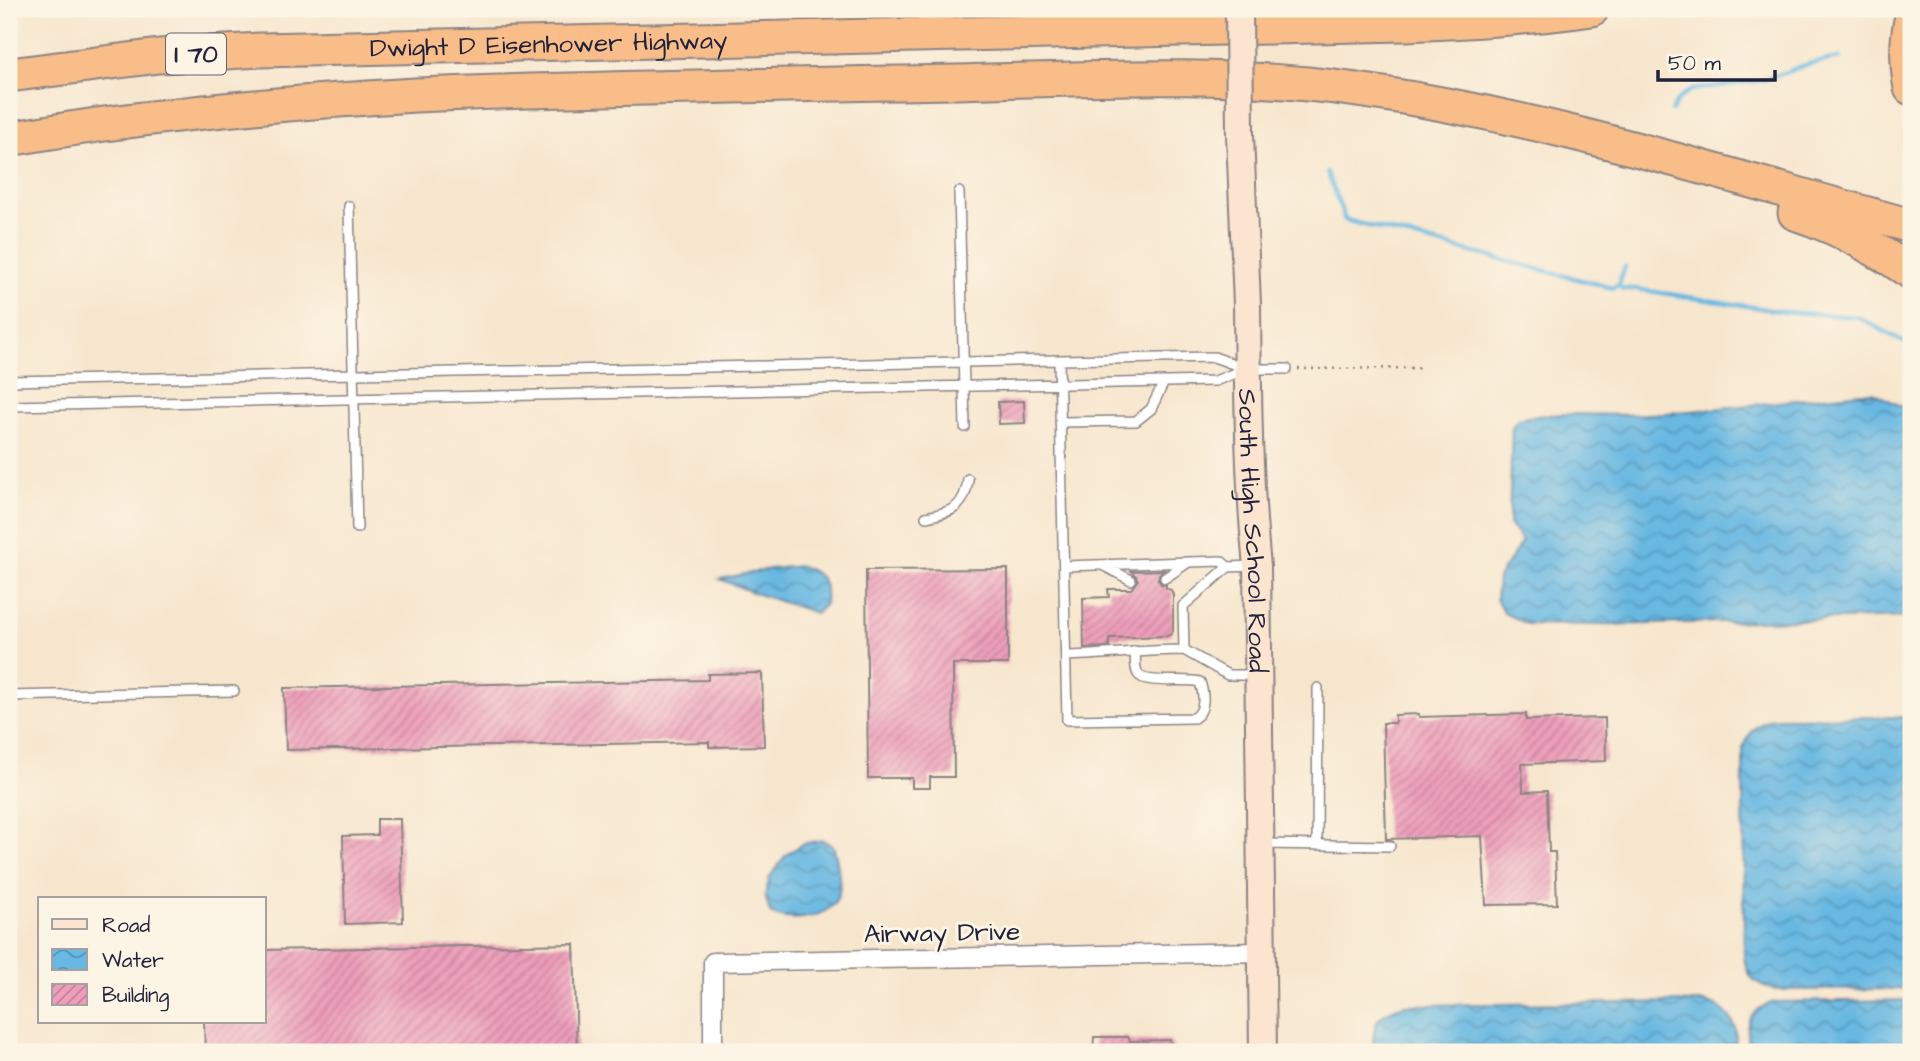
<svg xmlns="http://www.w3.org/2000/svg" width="1920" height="1061" font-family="'Architects Daughter',sans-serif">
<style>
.water{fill:url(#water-waves);stroke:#446d8e;stroke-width:2}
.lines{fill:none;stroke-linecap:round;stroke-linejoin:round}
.stream{stroke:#67b8e2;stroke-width:4.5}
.building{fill:url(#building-hatch)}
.lane-casing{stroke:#8c8484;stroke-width:12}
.street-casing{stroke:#8c8484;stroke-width:21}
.secondary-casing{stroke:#8c8484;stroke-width:30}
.highway-casing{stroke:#8c8484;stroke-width:37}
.path{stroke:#8c8484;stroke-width:2.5;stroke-dasharray:2 5;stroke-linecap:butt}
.lane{stroke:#fff;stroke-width:9}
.street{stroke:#fff;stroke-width:18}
.secondary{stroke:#fce5d0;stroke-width:26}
.highway{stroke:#f8bd89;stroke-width:33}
.secondary-bridge-casing{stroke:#8c8484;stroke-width:30;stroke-linecap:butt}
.secondary-bridge{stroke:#fce5d0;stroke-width:26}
.labels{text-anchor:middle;stroke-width:6;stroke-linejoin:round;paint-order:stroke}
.shield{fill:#fcf5e5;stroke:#63616e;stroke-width:2}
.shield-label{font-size:24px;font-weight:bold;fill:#22223b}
.street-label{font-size:26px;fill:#22223b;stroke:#fcf5e5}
</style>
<defs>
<pattern id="water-waves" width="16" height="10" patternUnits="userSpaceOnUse" patternTransform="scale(1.75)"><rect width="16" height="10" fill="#67b8e2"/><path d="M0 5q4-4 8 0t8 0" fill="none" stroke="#5495b8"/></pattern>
<pattern id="building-hatch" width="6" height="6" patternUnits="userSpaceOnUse" patternTransform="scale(1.75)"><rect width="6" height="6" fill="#ee9eba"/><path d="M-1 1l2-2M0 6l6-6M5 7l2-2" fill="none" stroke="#c08098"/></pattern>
</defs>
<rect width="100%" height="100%" fill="#fcf5e5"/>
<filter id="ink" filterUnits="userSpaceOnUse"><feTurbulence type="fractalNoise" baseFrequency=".0143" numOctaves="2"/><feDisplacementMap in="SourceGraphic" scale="14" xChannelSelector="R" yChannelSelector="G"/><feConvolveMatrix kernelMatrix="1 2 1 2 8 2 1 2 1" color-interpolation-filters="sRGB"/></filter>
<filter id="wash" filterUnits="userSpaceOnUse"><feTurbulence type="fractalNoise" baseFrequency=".00686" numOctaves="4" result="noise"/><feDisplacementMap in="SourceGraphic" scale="28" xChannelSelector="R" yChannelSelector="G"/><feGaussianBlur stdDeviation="1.57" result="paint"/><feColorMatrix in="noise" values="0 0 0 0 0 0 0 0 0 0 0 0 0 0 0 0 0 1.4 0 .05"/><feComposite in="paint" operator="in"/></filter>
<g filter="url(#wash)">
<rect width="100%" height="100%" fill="#f7e6ce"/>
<path class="water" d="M1872 392 1901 406 1911 413V617L1605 625 1527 624 1504 613 1496 599 1498 578 1522 541 1509 524 1512 427 1518 419C1562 410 1607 417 1652 414 1725 409 1799 399 1872 392Z
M801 566C823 576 827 578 825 604L816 613 752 592 720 579 770 569Z
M1911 717V989L1776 990C1755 984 1748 979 1744 958L1743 748C1751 730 1754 726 1773 718Z
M822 840 833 846C837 856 842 886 838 896 831 915 805 920 786 918 780 918 775 915 770 913L765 895 770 877 785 856 802 844Z
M1911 1000V1052H1747C1747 1026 1746 1010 1775 1002Z
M1703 1002C1717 1005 1731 1013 1735 1028 1737 1035 1735 1045 1735 1052H1373C1373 1023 1375 1013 1405 1005Z"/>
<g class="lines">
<path class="stream" d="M1672 111C1676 100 1681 95 1692 90L1764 80 1808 64 1840 58
M1327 172 1345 220 1613 288 1618 285 1623 289H1636L1786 312 1858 317 1911 346
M1618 285 1625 267"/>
</g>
<g id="blocks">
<path class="building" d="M1024 401 1025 423 999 424 998 402Z
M1008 569V664H953L954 777H930V788H912V778H868L866 570Z
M1164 570 1159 574 1158 579 1161 584 1166 585V588L1171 590 1173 595V631L1171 634 1167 636 1109 638V647L1084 648 1083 598 1109 597 1108 589H1131L1138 580 1136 576 1131 571Z
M762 673 764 746 709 747V742L286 750 284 688 708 680V674Z
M1419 714V717L1526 714V720L1605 718 1606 761 1522 764 1523 792 1547 791 1549 852H1555L1557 904 1486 905 1482 836 1386 839 1383 723H1395V715Z
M377 819H400L403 922 345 924 343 836 377 835Z
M574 944 577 1052H205L204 1021H264V950Z
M1094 1037H1128L1130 1041 1170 1040 1175 1052H1093Z"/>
</g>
</g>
<g filter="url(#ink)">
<use href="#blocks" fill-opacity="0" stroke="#8c8484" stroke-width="2"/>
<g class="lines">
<defs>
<path id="lane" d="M959 192 965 427
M349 206 357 528
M1059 360 1067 720 1194 718C1206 711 1204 694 1200 682 1187 678 1144 685 1138 674 1134 668 1136 657 1135 651
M9 381 1214 357 1247 369H1287
M9 406 1215 381 1245 369
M1060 422 1136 421 1151 409 1164 382
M926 517C952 512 965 508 968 479
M1064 566 1221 561 1228 567
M1104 566 1131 580
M1253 566 1228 567 1183 606 1184 650 1228 675H1254
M1165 578 1187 563
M1066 656C1105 655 1144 650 1184 650
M9 696 234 691
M1263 844 1390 846
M1317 845 1318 688"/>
<path id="street" d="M713 1052V962L1263 952"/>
<g id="secondary">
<path id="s1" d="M1240 135C1242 191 1245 248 1247 305 1248 392 1248 479 1257 566L1263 1052"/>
</g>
<g id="highway">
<path d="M1911 21C1906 43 1907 66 1911 88"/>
<path id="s2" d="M9 75 159 56 260 50 1405 24C1468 22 1530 18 1592 9"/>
<path d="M9 139C143 115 279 103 415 95 595 88 775 85 955 82 1087 79 1220 71 1350 89 1542 115 1725 175 1911 226"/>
<path d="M1795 213C1836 226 1875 248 1911 272"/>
</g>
</defs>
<use href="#lane" class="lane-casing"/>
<use href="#street" class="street-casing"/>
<use href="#secondary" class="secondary-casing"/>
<use href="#highway" class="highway-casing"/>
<path class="path" d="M1298 369 1420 368"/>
<use href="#lane" class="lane"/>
<use href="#street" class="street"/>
<use href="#secondary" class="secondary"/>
<use href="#highway" class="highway"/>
<defs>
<path id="secondary-bridge" d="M1239 9 1240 135"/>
</defs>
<use href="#secondary-bridge" class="secondary-bridge-casing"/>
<use href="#secondary-bridge" class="secondary-bridge"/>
</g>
</g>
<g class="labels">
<rect class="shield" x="166" y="33.5" width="60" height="41" rx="5"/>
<g class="shield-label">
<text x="196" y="62">I 70</text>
</g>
<g class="street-label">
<text dy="9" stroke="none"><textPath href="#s2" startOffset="541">Dwight D Eisenhower Highway</textPath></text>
<text dy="9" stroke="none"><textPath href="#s1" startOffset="396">South High School Road</textPath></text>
<text transform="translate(942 932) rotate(-1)" y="9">Airway Drive</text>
</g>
</g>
<rect width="1920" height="1061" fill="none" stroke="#fcf5e5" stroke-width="35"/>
<rect x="38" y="897" width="228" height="126" fill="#fcf5e5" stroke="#a5a1a1" stroke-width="2"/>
<rect x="52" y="919" width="35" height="10" fill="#fce5d0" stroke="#a5a1a1" stroke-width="2"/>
<text x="102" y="932" font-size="21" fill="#22223b">Road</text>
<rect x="52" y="949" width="35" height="21" fill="url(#water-waves)" stroke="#a5a1a1" stroke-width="2"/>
<text x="102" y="967" font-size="21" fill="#22223b">Water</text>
<rect x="52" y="984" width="35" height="21" fill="url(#building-hatch)" stroke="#a5a1a1" stroke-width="2"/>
<text x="102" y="1002" font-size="21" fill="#22223b">Building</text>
<path d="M1658 70v10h117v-10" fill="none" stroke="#22223b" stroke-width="3.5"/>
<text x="1668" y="70" font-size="21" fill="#22223b" stroke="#fcf5e5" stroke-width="5" paint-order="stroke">50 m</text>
</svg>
